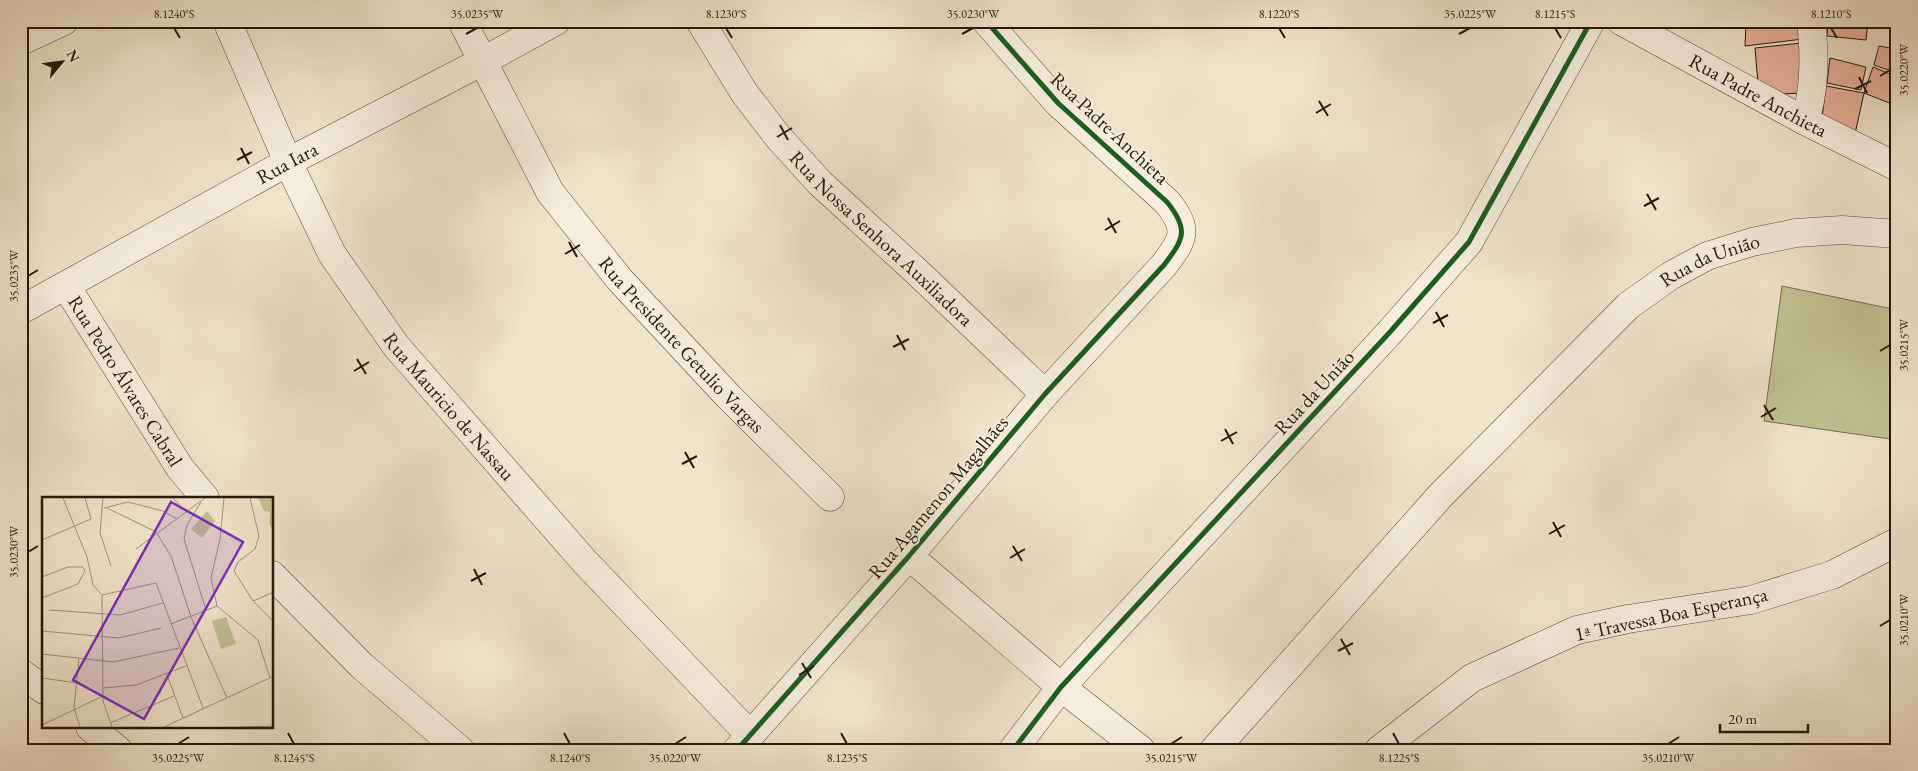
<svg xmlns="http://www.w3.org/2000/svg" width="1918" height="771" font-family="'EB Garamond',serif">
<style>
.green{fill:#c1c191;stroke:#726c4c}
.building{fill:#e7b199;stroke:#241808}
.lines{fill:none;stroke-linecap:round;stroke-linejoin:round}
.minor-casing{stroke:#574b38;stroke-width:29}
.tertiary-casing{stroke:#574b38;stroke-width:29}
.minor{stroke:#f5eddd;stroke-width:28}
.tertiary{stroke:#f5eddd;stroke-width:28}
.cycleway-casing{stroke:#f5eddd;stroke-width:8}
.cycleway{stroke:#1b5e20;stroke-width:5}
.ticks{fill:none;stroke:#241808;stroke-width:2}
.labels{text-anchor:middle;stroke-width:4;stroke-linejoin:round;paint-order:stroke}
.street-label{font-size:20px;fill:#241808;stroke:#f5eddd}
.inset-road{fill:none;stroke:#9e927c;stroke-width:1}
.view{fill:#7b2cbf;fill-opacity:0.15;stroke:#7b2cbf;stroke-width:2.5}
.inset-edge{fill:none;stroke:#241808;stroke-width:2.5}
.neatline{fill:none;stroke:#241808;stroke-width:2}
.ticks-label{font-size:12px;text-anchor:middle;fill:#241808}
</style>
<rect width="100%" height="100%" fill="#efe4ca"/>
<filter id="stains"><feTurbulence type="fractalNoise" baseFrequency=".004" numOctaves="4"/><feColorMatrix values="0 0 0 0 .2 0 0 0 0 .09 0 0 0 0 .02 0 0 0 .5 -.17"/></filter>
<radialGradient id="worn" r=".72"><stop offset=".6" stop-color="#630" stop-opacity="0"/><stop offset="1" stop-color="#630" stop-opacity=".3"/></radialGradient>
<path class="green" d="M1782 286 1897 310V440L1764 421Z"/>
<path class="building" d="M1746 21H1800L1803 39 1745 46Z
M1828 21H1868L1866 40 1827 36Z
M1802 43 1803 93 1759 95 1755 48Z
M1879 46 1897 49V73L1874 65Z
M1830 58 1866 67 1861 90 1827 83Z
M1873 67 1897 77V106L1864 93Z
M1826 86 1864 93 1855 134 1821 126Z"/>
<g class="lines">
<defs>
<g id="minor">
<path id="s1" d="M227 21 288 162 332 254 396 346 585 562 750 735"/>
<path id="s2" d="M462 21 550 192 620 280 729 397 830 497"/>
<path id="s3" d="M700 21 745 94 779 138 820 183 916 271 1045 394"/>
<path id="s4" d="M1621 21 1805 121 1897 167"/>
<path d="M21 41 64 21"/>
<path d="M1805 121C1815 89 1815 54 1811 21"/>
<path id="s5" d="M66 286 180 468 205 498"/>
<path d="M909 556 1061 687 1141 750"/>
<path d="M272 575 362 666 460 750"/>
<path d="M21 673 44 690"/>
<path d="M90 727 118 750"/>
<path d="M737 750 909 556 1045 394 1164 265C1183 240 1190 230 1167 202L1058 103 986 21"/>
<path d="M1013 750 1061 687 1390 332 1469 242 1591 21"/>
<path id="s6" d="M1214 750 1441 495 1628 306 1670 276 1707 256 1752 242 1796 233 1842 230 1897 234"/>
<path d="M1379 750 1472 678 1577 630 1628 619 1751 600 1832 575 1897 542"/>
</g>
<g id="tertiary">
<path id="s7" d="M21 310 288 162 483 61 556 21"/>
</g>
</defs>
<use href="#minor" class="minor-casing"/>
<use href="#tertiary" class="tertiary-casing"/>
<use href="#minor" class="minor"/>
<use href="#tertiary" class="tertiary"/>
<defs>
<path id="cycleway" d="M737 750 909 556 1045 394 1164 265C1183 240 1190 230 1167 202L1058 103 986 21
M1013 750 1061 687 1390 332 1469 242 1591 21"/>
</defs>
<use href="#cycleway" class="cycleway-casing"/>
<use href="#cycleway" class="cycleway"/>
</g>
<path class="ticks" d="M174 28 180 38M726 28 732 38M1279 28 1285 38M1555 28 1561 38M1831 28 1837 38M466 34 477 28M962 34 973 28M1459 34 1470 28M1880 76 1890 70M1859 77 1867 93M1855 89 1871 81M1319 101 1328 116M1316 113 1331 104M780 125 788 140M777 137 792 128M241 148 249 164M237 160 252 152M1647 194 1656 210M1644 206 1659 198M1108 218 1116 233M1105 230 1120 221M569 242 577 257M565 254 580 245M28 276 38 270M1436 312 1444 327M1433 323 1448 315M897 335 905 350M893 347 909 339M1880 351 1890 345M357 359 366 374M354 371 369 362M1764 405 1773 420M1761 417 1776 408M1225 429 1233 444M1221 441 1237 432M685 452 694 468M682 464 697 456M1553 522 1561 537M1549 534 1565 525M1013 546 1022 561M28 552 38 546M1010 558 1025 549M474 569 482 585M471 581 486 573M1880 626 1890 620M1341 639 1350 655M1338 651 1353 643M802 663 811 678M799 675 814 666M288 733 294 744M564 733 570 744M841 733 847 744M1393 733 1399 744M178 744 189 737M675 744 686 737M1171 744 1182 737M1668 744 1679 737"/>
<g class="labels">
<g class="street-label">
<text dy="7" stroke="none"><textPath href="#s4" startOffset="156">Rua Padre Anchieta</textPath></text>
<text transform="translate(1110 128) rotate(43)" y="7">Rua Padre Anchieta</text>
<text dy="7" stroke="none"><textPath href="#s7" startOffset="304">Rua Iara</textPath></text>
<text dy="7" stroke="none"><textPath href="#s3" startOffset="285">Rua Nossa Senhora Auxiliadora</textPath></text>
<text dy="7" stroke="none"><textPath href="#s6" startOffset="702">Rua da União</textPath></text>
<text dy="7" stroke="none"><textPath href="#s2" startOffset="394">Rua Presidente Getulio Vargas</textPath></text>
<text dy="7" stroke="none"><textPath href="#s5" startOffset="112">Rua Pedro Álvares Cabral</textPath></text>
<text transform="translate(1314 392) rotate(-47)" y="7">Rua da União</text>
<text dy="7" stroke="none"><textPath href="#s1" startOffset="448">Rua Mauricio de Nassau</textPath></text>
<text transform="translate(938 497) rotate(-50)" y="7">Rua Agamenon Magalhães</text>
<text transform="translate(1671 614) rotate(-12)" y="7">1ª Travessa Boa Esperança</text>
</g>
</g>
<g transform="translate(42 497)">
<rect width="231" height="231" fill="#efe4ca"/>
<path d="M216 1H231V35L227 26 228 15 222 14ZM165 14 173 24 160 41 149 32ZM184 120 194 147 179 152 170 124Z" fill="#c1c191"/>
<path class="inset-road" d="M21 1 45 60 51 88 60 98 61 204 70 230M61 1 58 36 69 69M131 1 144 15M208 1 217 39 213 52 196 65 192 74 211 104 232 125M159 5 145 28 142 42 164 113M62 11 86 5 121 14 135 22M65 11 114 35M114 35 129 59 149 120 185 201M0 43 49 22 43 1M94 52 163 1M0 80 26 70H41L43 74 36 87 0 101M60 98 114 86 161 211M211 104 232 95M175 109 169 81 178 42 182 1M175 109 216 143 228 181M8 113 78 118 121 106M129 127 175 109M0 134 77 141 119 131M0 157 71 165 137 151M37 162 32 211 38 230M125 178 141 221M0 181 35 186M61 191 94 188 144 169M68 226 132 199M0 228 61 199M122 230 232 179M198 230 232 229"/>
<path class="view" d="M129 5 201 45 102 222 31 183Z"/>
<rect width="231" height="231" class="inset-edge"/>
</g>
<rect width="1918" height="771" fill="none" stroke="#efe4ca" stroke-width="55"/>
<g transform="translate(62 62) rotate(61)" stroke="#f5eddd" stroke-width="4" paint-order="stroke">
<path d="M0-4L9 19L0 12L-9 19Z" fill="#241808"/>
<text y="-8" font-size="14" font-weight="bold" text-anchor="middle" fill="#241808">N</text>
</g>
<path d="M1720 724v8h88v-8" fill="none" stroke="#241808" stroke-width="2.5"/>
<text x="1728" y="724" font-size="15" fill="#241808" stroke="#f5eddd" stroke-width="4" paint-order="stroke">20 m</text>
<rect x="28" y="28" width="1862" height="716" class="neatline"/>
<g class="ticks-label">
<text x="174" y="18">8.1240°S</text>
<text x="477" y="18">35.0235°W</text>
<text x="726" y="18">8.1230°S</text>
<text x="973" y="18">35.0230°W</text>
<text x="1279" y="18">8.1220°S</text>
<text x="1470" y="18">35.0225°W</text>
<text x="1555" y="18">8.1215°S</text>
<text x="1831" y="18">8.1210°S</text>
<text transform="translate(1904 70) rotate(-90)" y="4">35.0220°W</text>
<text transform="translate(14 276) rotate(-90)" y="4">35.0235°W</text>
<text transform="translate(1904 345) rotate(-90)" y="4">35.0215°W</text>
<text transform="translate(14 552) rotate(-90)" y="4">35.0230°W</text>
<text transform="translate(1904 620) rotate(-90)" y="4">35.0210°W</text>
<text x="178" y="762">35.0225°W</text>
<text x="294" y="762">8.1245°S</text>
<text x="570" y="762">8.1240°S</text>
<text x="675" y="762">35.0220°W</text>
<text x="847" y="762">8.1235°S</text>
<text x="1171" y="762">35.0215°W</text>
<text x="1399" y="762">8.1225°S</text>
<text x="1668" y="762">35.0210°W</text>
</g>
<rect width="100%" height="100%" filter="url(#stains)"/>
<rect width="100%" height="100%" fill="url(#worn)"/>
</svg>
